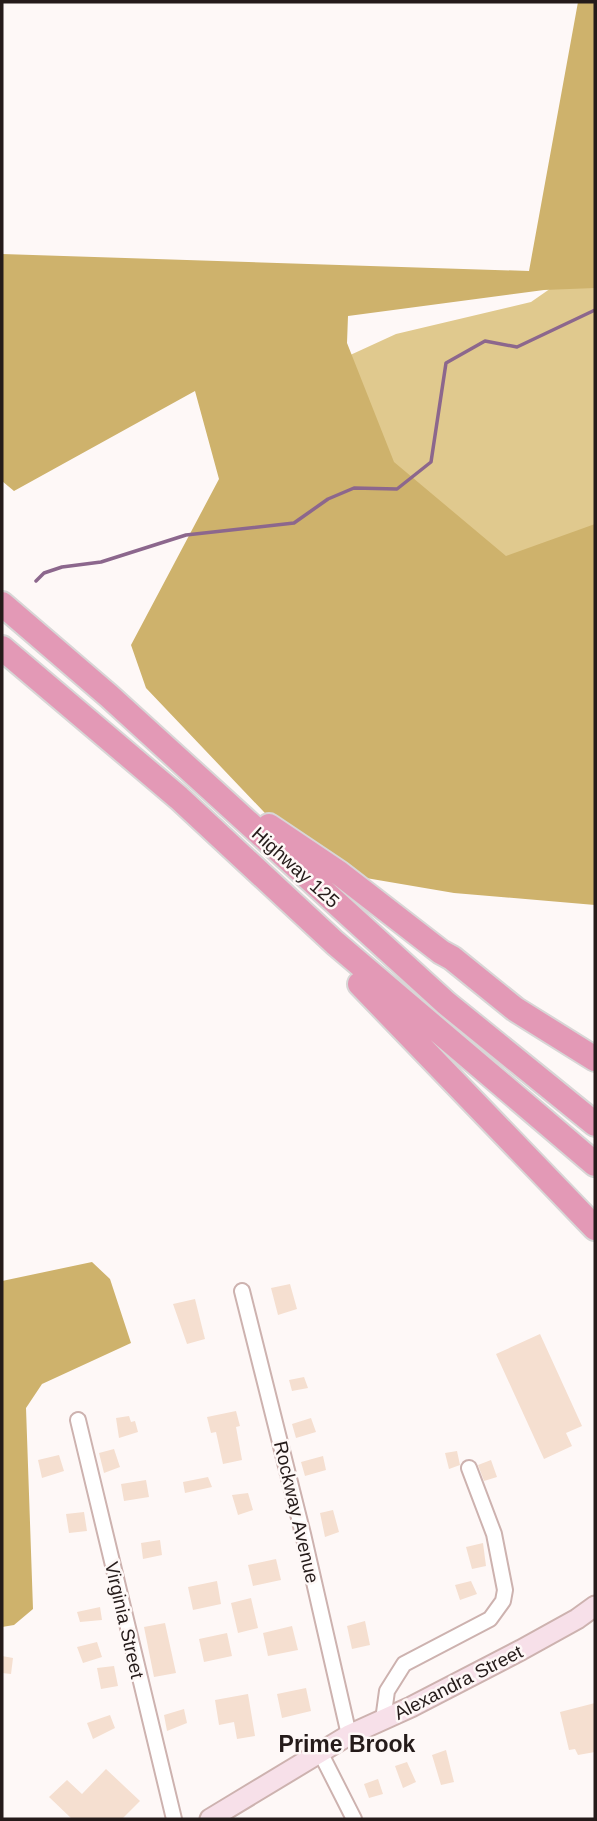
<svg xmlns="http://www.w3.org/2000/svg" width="597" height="1821" font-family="Arial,sans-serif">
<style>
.green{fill:#e0c98e}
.forest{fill:#ceb26c}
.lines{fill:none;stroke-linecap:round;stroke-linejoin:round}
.stream{stroke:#8c678d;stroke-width:3.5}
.building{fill:#f5dfd0}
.minor-casing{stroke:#cdb2af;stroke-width:18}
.secondary-casing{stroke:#cdb2af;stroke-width:23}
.motorway-casing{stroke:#d8d6d6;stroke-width:28}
.minor{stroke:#fff;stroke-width:14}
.secondary{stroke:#f7e0e9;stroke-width:19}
.motorway{stroke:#e399b6;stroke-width:24}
.labels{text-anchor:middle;stroke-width:5;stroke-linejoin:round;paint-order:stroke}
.street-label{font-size:19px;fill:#251b1a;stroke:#fef8f7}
.quarter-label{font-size:23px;font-weight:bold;fill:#251b1a;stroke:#fef8f7}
</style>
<rect width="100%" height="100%" fill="#fef8f7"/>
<path class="green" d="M595 133V745L517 720 335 362 396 334 531 302 593 259Z"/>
<path class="forest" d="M578 2H595V288L544 290 348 316 347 343 394 462 506 556 595 524V905L454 893 319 870 146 688 131 645 219 479 195 391 14 491 2 481V254L529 271Z
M92 1262 110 1279 131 1343 42 1384 26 1408 33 1609 14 1625 2 1627V1281Z"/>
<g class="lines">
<path class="stream" d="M36 581 44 573 62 567 101 562 186 535 294 523 328 499 354 488 397 489 431 462 446 363 485 341 517 347 595 310"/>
</g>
<path class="building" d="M290 1284 297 1309 278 1315 271 1288Z
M195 1299 205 1339 187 1344 173 1304Z
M540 1334 582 1426 566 1433 572 1446 544 1459 496 1354Z
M304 1377 308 1388 292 1391 289 1380Z
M236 1411 240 1426 236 1427 242 1460 223 1464 216 1432 211 1433 207 1417Z
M129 1416 131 1422 135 1421 138 1432 119 1438 116 1418Z
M311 1418 316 1432 296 1438 292 1424Z
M114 1449 120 1467 104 1473 99 1453Z
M457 1451 460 1465 449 1469 445 1453Z
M59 1455 64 1471 42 1478 38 1460Z
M323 1456 326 1470 305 1476 301 1462Z
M491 1460 497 1477 484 1481 478 1465Z
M208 1477 212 1487 185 1493 183 1482Z
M146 1480 149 1497 124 1501 121 1484Z
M248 1493 253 1510 238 1515 232 1495Z
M333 1510 339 1532 325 1537 320 1513Z
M84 1512 87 1531 69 1533 66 1514Z
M160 1540 162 1555 143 1559 141 1543Z
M483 1543 486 1566 472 1569 466 1547Z
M276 1559 281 1580 253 1586 248 1565Z
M217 1581 221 1604 193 1610 188 1587Z
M471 1581 477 1594 460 1600 455 1585Z
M251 1598 258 1628 238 1633 231 1603Z
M100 1607 102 1620 80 1622 77 1612Z
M365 1621 370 1645 352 1649 347 1626Z
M165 1623 176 1673 154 1677 144 1627Z
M292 1626 298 1650 268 1656 263 1633Z
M227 1633 232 1656 204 1662 199 1639Z
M97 1642 102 1657 83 1663 77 1647Z
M2 1656 13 1658 11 1674 2 1673Z
M114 1666 118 1686 101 1689 97 1668Z
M306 1688 311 1711 282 1718 277 1694Z
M248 1694 255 1736 237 1739 234 1722 219 1725 215 1700Z
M595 1703V1752L578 1755 575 1749 569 1750 560 1712Z
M184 1709 187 1723 167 1731 164 1715Z
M110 1715 115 1728 93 1739 87 1723Z
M446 1750 454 1782 441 1785 432 1755Z
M407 1762 416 1782 403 1788 395 1766Z
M106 1769 140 1801 122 1819H72L49 1797 67 1780 82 1794Z
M378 1779 383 1794 369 1798 364 1784Z"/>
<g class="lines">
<defs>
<path id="minor" d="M242 1291 303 1534 349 1735
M78 1420 174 1819
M383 1720 387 1691 404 1664 490 1619 503 1601 505 1590 494 1534 469 1468
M320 1752 354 1819"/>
<path id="secondary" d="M210 1819 349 1735 411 1707 521 1650 577 1619 595 1606"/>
<path id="motorway" d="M2 604 109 696 446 1003 595 1124
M2 648 179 798 335 943 595 1164
M269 826 339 873 441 952 452 958 515 1009 595 1059
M360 984 595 1228"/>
</defs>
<use href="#minor" class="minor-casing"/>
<use href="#secondary" class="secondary-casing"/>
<use href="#motorway" class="motorway-casing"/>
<use href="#minor" class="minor"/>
<use href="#secondary" class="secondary"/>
<use href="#motorway" class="motorway"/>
</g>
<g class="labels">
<g class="street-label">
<text transform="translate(296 867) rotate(42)" y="7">Highway 125</text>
<text transform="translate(297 1512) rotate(77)" y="7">Rockway Avenue</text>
<text transform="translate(125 1620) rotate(77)" y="7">Virginia Street</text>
<text transform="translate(458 1682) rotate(-27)" y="7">Alexandra Street</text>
</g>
<g class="quarter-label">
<text x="347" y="1752">Prime Brook</text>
</g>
</g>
<rect width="597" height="1821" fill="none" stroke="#251b1a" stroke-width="7"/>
</svg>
